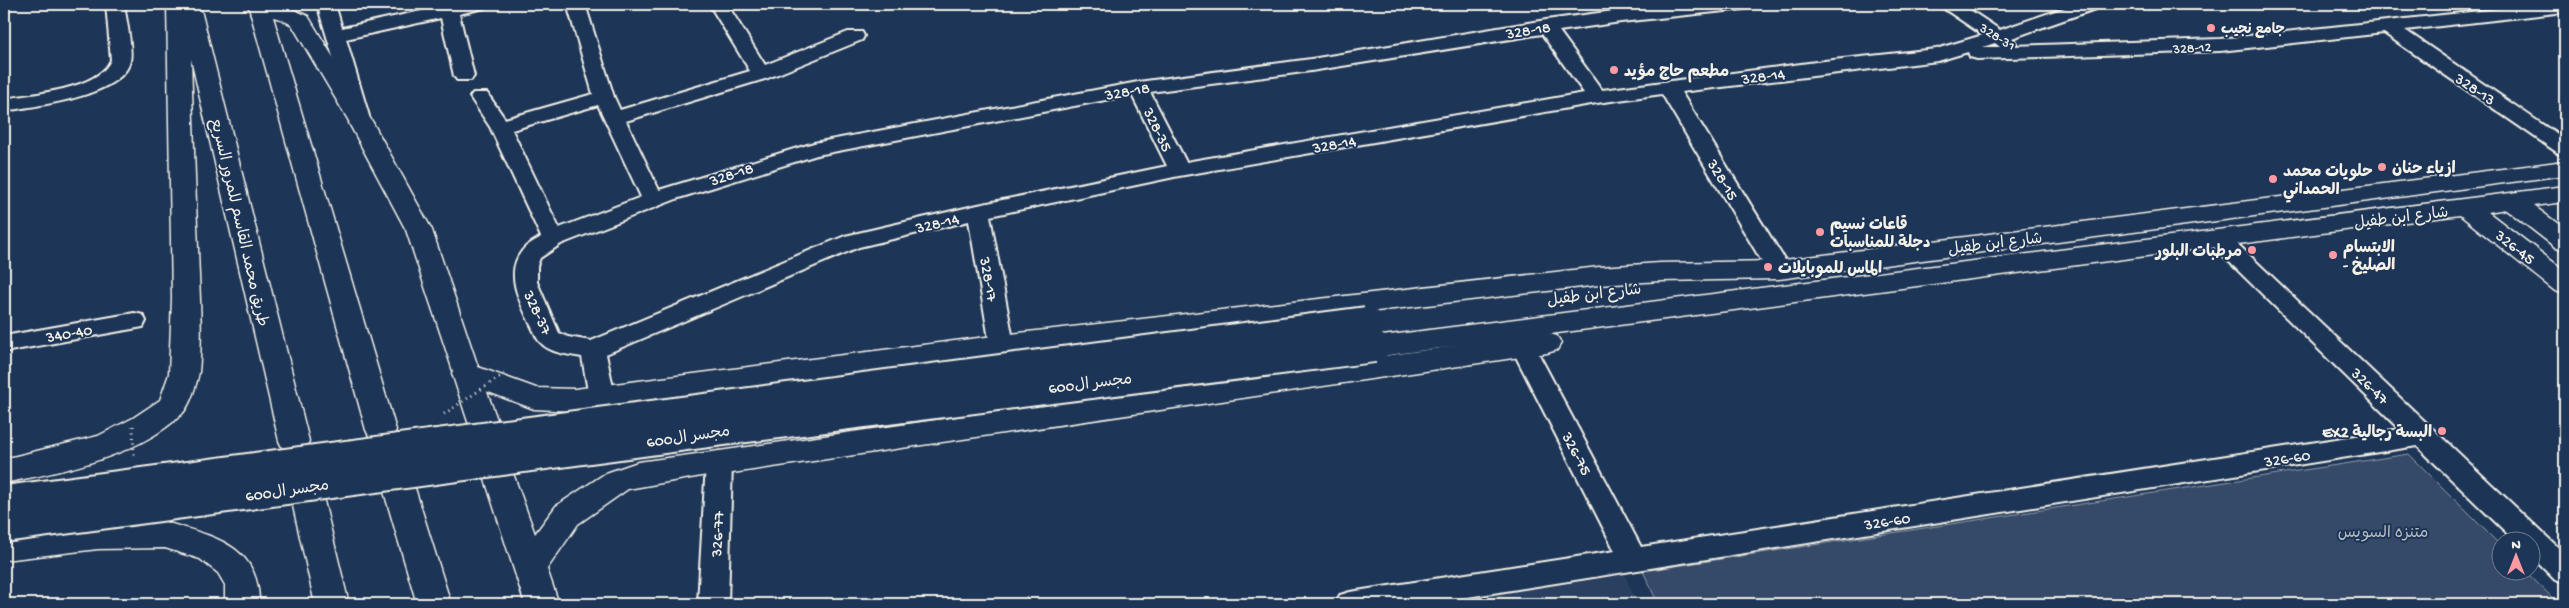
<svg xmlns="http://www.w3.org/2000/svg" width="2569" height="608" font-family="'Gochi Hand','Playpen Sans Arabic',sans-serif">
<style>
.built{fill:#2a4060}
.green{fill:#354a67;stroke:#949ea8}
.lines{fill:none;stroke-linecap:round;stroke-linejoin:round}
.lane-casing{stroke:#f4f1e8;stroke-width:12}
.street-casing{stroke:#f4f1e8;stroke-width:4}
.secondary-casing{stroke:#f4f1e8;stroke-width:3}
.highway-casing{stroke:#f4f1e8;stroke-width:3}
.lane{stroke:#1d3557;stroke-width:9}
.street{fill:#1d3557;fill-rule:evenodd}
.secondary{fill:#1d3557;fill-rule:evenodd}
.highway{fill:#1d3557;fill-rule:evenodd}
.secondary-bridge-casing{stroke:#f4f1e8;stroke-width:34;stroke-linecap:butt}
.path-bridge{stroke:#f4f1e8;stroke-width:3;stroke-dasharray:1 4.5;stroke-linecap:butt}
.secondary-bridge{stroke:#1d3557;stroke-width:30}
.poi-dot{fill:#ff9aa2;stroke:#1d3557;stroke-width:2}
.labels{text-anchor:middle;stroke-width:4;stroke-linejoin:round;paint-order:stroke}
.far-poi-label{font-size:14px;font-weight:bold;fill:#f4f1e8;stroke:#1d3557;text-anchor:start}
.far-street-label{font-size:14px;fill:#f4f1e8;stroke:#1d3557}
.street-label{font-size:16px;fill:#f4f1e8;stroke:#1d3557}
.poi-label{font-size:16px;font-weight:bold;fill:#f4f1e8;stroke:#1d3557;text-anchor:start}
.park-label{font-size:16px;fill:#bbbfc1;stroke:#1d3557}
</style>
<rect width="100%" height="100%" fill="#1d3557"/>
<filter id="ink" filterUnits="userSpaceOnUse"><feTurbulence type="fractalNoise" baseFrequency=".02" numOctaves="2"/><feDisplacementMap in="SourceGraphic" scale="10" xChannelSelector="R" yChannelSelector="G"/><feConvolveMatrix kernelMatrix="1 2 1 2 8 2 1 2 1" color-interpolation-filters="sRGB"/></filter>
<g filter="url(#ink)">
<path class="built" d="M1625 575 1637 604H1430Z"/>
<path class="green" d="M2409 454 2501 546 2502 570 2525 571 2559 604H1658L1643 571Z"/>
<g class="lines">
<defs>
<path id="lane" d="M259 9 284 4"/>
<path id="street" d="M106 4H124C126 19 133 48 130 61 122 97 34 106 4 111V99C33 94 98 90 111 60Z
M317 4H335L342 28 449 5 487 4 484 8 459 14 474 76 471 80H457L454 76 441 18 346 39 369 116 366 120H352Z
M567 4H585L614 97 620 110 750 71 709 4H727L765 65 848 32H862L864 36 862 40 768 78 626 121 659 190 814 143 1138 82 1311 59 1546 20 1621 10 1690 4H1753L1750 8 1744 9 1621 22 1559 31 1602 90 1824 61 1936 49 1983 35 1943 8 1940 4H1961L2000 30 2076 4H2101L2098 8 2012 38 2016 43 2014 46 2220 39 2545 4H2565V12L2405 30 2565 140V155L2558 153 2384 33 2220 51 1977 59 1970 57 1968 52 1938 61 1681 92 1791 270 1787 275 1779 278 1771 275 1767 270 1662 94 1597 103 1179 176 990 216 1014 345 1011 351 1002 353 993 351 990 345 969 221 859 247 606 354 615 397 611 403 602 406 593 403 589 397 582 357C566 354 546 353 537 338 526 312 501 277 522 251 526 245 535 241 541 237L490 127 470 97 473 93H487L505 119 593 94ZM1542 34 1584 93 1186 162 1150 92 1311 71ZM1995 43 2000 47H1983ZM1132 95 1167 166 978 205 845 236 591 341 568 337 559 333 537 282V266L540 258 561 244 679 198 817 155ZM598 105 641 197 559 228 512 130Z
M2219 232 2227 234 2565 554V584L2555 580 2532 557V540H2514L2417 446 1424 604H1335L1340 595 1350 592 1615 551 1511 347 1514 341 1523 339 1532 341 1535 347 1641 547 2400 429 2211 244 2208 239 2211 234Z
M134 313 143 315 146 321 143 327 4 352V336Z
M719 453 728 456 732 463 728 604H698L706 463 710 456Z"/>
<path id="secondary" d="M361 116 369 118 373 123 432 230 478 367 536 388 575 389 1002 335 1599 267 1660 263 1776 261 2565 161V175L1779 279 1660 281 1599 285 1002 355 575 411 534 409 456 380 406 230 349 123 353 118Z
M2565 186V202L2534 206 2565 229V250L2556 248 2506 209 2488 212 2565 271V294L2555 291 2460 215 1550 334 1557 336 1561 343 1557 350 1547 353 719 475 708 471 704 463 708 455 719 451 1461 345 1374 357 1364 354 1360 347 1364 340 1374 337Z
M165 522C211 536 260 544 259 604H225V585L218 573 200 559 165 548 98 549 4 560V534L98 523Z"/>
<path id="highway" d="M167 4 197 6 201 10 309 441 305 449 294 452 283 449 279 441 191 59C193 122 195 185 198 248 199 288 203 332 199 372 197 383 190 406 182 414 139 456 61 472 4 483V459L98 436 133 418 160 400 169 374 172 299Z
M248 4 287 7 308 16 373 123 369 128 361 130 353 128 292 25 281 19 273 17 396 430 392 438 381 441 370 438 366 430Z
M466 363 476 366 480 373 499 425 495 433 484 436 473 433 469 425 452 373 456 366Z
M719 451 730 455 734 463 730 471 628 489 578 524 547 569 559 604H525L483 473 488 465 499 461 510 465 535 534 556 506 606 473 638 462Z
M398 473 409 477 414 485 451 604H417L382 485 387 477Z
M307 485 318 488 323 497 349 604H315L291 497 296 488Z"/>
</defs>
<use href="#lane" class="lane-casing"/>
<use href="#street" class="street-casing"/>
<use href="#secondary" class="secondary-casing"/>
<use href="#highway" class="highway-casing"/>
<use href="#lane" class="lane"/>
<use href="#street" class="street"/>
<use href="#secondary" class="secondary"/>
<use href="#highway" class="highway"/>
<defs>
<path id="secondary-bridge" d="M4 501 1366 322
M4 527 739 428 1374 347"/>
</defs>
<use href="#secondary-bridge" class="secondary-bridge-casing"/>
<path class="path-bridge" d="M444 414 504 374
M133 426 134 458"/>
<use href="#secondary-bridge" class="secondary-bridge"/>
</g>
</g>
<g class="poi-dot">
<circle cx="2211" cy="28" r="5"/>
<circle cx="1614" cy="70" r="5"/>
<circle cx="2382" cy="167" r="5"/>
<circle cx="2273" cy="179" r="5"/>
<circle cx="1820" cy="232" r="5"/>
<circle cx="2252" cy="250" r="5"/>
<circle cx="2333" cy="255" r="5"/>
<circle cx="1768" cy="267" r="5"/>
<circle cx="2442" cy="431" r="5"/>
</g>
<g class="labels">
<g class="far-poi-label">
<text x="2221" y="33">جامع نجيب</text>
</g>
<g class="far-street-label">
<text transform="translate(1998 36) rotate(32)" y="5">328-31</text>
<text transform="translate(2192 47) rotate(-3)" y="5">328-12</text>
</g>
<g class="street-label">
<text transform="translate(1528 29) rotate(-9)" y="6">328-18</text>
<text transform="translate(1763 75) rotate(-7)" y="6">328-14</text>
<text transform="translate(2476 88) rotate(34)" y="6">328-13</text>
<text transform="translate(1127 90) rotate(-10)" y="6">328-18</text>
<text transform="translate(1159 129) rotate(64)" y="6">328-35</text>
<text transform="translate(1334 143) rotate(-10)" y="6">328-14</text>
<text transform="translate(731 173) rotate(-18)" y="6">328-18</text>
<text transform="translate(1724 179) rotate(59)" y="6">328-15</text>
<text transform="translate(2401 216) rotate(-7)" y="6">شارع ابن طفيل</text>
<text transform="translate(241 222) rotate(77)" y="6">طريق محمد القاسم للمرور السريع</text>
<text transform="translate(937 222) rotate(-13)" y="6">328-14</text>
<text transform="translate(1995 242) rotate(-7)" y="6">شارع ابن طفيل</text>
<text transform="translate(2516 246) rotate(38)" y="6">326-45</text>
<text transform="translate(990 279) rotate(80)" y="6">328-17</text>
<text transform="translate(1594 293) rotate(-7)" y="6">شارع ابن طفيل</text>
<text transform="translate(539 312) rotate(65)" y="6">328-37</text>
<text transform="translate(69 332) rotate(-10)" y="6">340-40</text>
<text transform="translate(1090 382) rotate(-7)" y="6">مجسر ال600</text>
<text transform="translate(2371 385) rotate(44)" y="6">326-47</text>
<text transform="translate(688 435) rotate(-8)" y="6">مجسر ال600</text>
<text transform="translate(1578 453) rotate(62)" y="6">326-75</text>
<text transform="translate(2287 457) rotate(-9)" y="6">326-60</text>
<text transform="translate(287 489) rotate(-8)" y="6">مجسر ال600</text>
<text transform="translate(1887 520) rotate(-9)" y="6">326-60</text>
<text transform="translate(716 534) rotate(-87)" y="6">326-77</text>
</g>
<g class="poi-label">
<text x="1624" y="76">مطعم حاج مؤيد</text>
<text x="2392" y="173">ازياء حنان</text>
<text x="2283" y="176">حلويات محمد<tspan x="2283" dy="18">الحمداني</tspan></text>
<text x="1830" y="229">قاعات نسيم<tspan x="1830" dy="18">دجلة للمناسبات</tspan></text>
<text x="2343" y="252">الابتسام<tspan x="2343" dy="18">- الصليخ</tspan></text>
<text x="2242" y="256" text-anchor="end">مرطبات البلور</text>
<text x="1778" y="273">الماس للموبايلات</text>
<text x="2432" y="437" text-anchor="end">EX2 البسة رجالية</text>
</g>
<g class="park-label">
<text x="2383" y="537">متنزه السويس</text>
</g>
</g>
<rect width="2569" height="608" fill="none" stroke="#1d3557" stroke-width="20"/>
<rect x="10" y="10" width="2549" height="588" fill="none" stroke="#f4f1e8" stroke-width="2" filter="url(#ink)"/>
<g transform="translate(2516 556)"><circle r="24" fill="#1d3557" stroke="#738091"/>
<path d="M0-4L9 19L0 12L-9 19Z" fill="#ff9aa2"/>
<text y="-8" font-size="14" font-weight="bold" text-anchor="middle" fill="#f4f1e8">N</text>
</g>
</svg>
